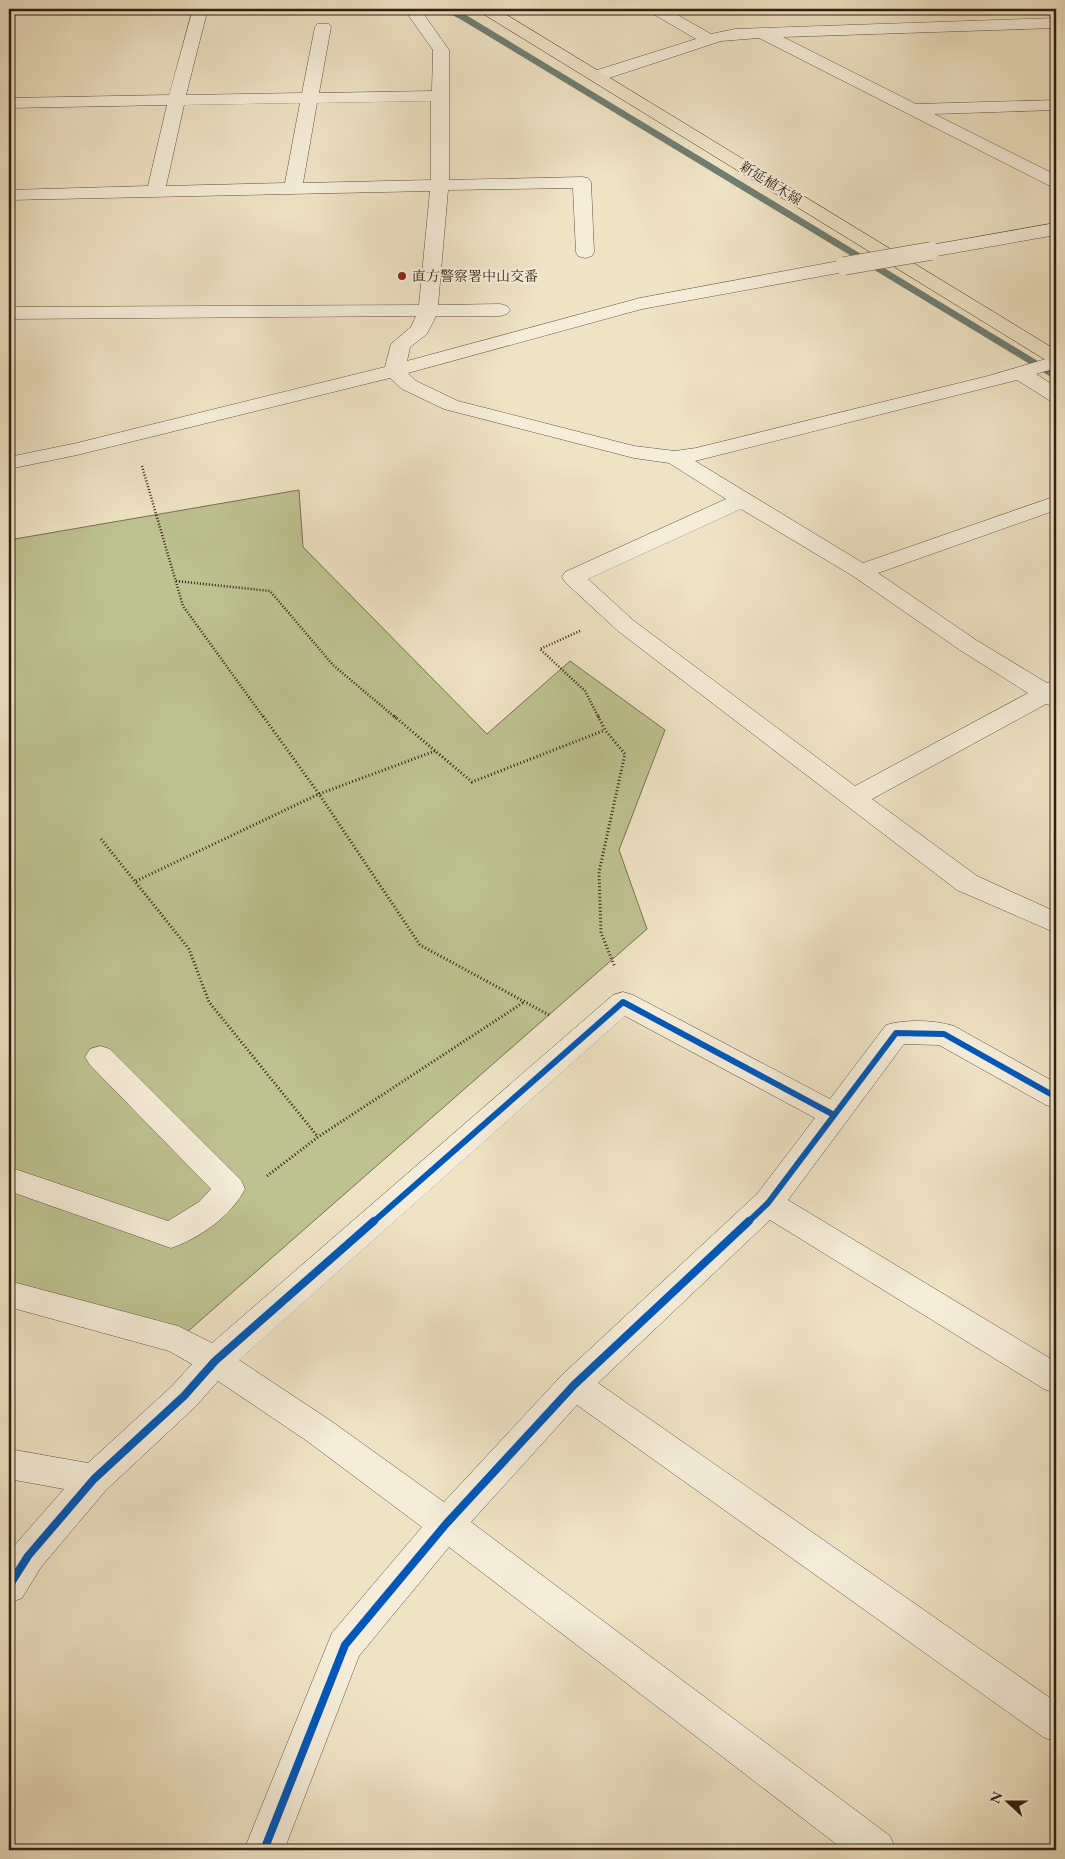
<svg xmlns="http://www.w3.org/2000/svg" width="1065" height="1859" font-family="'EB Garamond','Noto Serif JP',serif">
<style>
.green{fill:#bec291;stroke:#787051}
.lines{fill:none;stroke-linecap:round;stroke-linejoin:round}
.stream{fill:#707e72;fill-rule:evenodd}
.minor-casing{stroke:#604f3e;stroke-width:1}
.major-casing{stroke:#311e11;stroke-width:1}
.path-far1{stroke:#311e11;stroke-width:2.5;stroke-dasharray:1 2;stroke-linecap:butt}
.path{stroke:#311e11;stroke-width:3;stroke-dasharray:1 2.5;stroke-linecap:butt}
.minor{fill:#f5edd9;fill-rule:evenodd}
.major{fill:#efe3c5;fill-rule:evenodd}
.minor-bridge-casing{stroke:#604f3e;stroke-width:19;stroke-linecap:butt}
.minor-bridge{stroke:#f5edd9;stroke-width:18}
.cycleway-far1-casing{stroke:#f5edd9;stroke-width:9}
.cycleway-casing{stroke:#f5edd9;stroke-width:11}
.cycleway-far1{stroke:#0057b8;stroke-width:6}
.cycleway{stroke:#0057b8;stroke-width:8}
.poi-dot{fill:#8f2418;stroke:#f5edd9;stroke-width:2}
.labels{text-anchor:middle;stroke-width:4;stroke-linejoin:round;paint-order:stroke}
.far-street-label{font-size:14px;fill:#311e11;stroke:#f5edd9}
.far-poi-label{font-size:14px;fill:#311e11;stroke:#f5edd9;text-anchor:start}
</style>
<rect width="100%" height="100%" fill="#efe3c5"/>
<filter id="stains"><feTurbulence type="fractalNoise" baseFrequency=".004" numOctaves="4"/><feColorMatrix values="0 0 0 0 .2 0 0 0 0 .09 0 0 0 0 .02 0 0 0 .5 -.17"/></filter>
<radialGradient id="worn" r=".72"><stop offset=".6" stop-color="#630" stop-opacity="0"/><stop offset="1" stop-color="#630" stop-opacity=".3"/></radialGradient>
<path class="green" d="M299 490 303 547 487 734 570 661 665 730 619 850 647 929 178 1340 9 1294V540Z"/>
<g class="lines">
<path class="stream" d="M440 9H451L466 15 1056 372V380L460 19Z"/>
<defs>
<path id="minor" d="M193 9H205L207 12 186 95 302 93 315 27 317 24H329L331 27 319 93 432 91 433 50 404 9H420L449 50V180L582 177 588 178 591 182 594 252 592 256 585 258 578 256 576 252 573 188 448 190 438 305 500 304 507 306 510 310 507 314 500 316H436L427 334 410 347 407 361 640 298 844 260 851 262 853 266 851 270 844 272 642 309 408 373 416 381 458 401 634 446 675 451 696 448 988 376 1056 356V368L1036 374 1056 387V402L1049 400 1017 380 695 461 863 563 1056 496V510L878 573 976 640 1047 683 1056 680V707L1046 704 872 799 977 876 1056 912V933L957 890 618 631 565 582 562 577 565 572 726 499 669 463 634 458 444 409 402 389 390 378 77 455 9 469V457L77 443 385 367 391 344 411 327 416 316 9 319V307L419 305 430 191 9 200V190L148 186 167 105 9 108V98L169 95ZM431 101V180L303 183 317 103ZM300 103 285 183 166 186 184 105ZM741 509 853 576 960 650 1028 693 855 786 634 621 588 579Z
M648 9H667L711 34 735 29 1056 18V28L783 37 916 104 1056 100V110L934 114 1056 175V187L1050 186 759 38 721 41 603 80H591L589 76 591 72 696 39 650 12Z
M1056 223V235L931 257 924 255 922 251 924 247 931 245Z
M623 992 633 995 830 1099 886 1025C905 1019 935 1020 954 1026L1056 1083V1108L1046 1105 939 1045 904 1044 788 1200 1056 1362V1393L1044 1389 770 1220 598 1383 1056 1702V1742L1043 1737 577 1405 471 1522 890 1836 896 1850H844L449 1547 359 1656 284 1850H244L332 1633 422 1527 307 1441 218 1381 196 1406 106 1490 41 1567 22 1598 9 1603V1555L15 1545 64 1489 9 1479V1449L88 1463 172 1386 192 1364 169 1351 9 1307V1281L178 1326 212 1343 613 995ZM625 1016 815 1118 757 1194 562 1375 444 1502 331 1421 239 1360Z
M100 1046 110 1049 241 1180 245 1189C231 1216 200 1238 171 1248L9 1191V1167L168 1221 199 1202 211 1189 90 1065 85 1057 90 1049Z"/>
<path id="major" d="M478 9H497L1056 350V364L1049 362 480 12Z"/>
</defs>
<use href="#minor" class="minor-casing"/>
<use href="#major" class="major-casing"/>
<path class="path-far1" d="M142 466 183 606 264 718
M176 581 270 591 333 665 396 718
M580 631 540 649 585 691 599 718"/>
<path class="path" d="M263 716 319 794 420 945 549 1015
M394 716 472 782 605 730
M598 716 605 730 625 754 599 872 601 933 615 967
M101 839 189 949 209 1002 318 1137
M136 881 319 794 435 751
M267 1176 318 1137 524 1002"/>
<use href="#minor" class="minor"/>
<use href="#major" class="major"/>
<defs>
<path id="minor-bridge" d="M844 266 931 251"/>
</defs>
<use href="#minor-bridge" class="minor-bridge-casing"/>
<use href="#minor-bridge" class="minor-bridge"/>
<defs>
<path id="cycleway-far1" d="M372 1223 623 1002 834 1115
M747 1223 768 1203 896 1033 944 1034 1056 1097"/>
<path id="cycleway" d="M9 1586 28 1556 94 1479 184 1396 215 1361 374 1221
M264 1850 345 1645 446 1524 574 1385 749 1221"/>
</defs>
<use href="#cycleway-far1" class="cycleway-far1-casing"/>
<use href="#cycleway" class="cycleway-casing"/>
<use href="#cycleway-far1" class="cycleway-far1"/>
<use href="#cycleway" class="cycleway"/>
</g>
<circle class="poi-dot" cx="402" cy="276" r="5"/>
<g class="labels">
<g class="far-street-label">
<text transform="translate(771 183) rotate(32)" y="5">新延植木線</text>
</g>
<g class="far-poi-label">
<text x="412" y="281">直方警察署中山交番</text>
</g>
</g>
<rect width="1065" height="1859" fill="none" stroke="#efe3c5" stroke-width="30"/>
<rect x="10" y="10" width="1045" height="1839" fill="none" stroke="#311e11" stroke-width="2.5"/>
<rect x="15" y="15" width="1035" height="1829" fill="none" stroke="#311e11"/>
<g transform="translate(1008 1802) rotate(291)" stroke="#f5edd9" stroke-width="4" paint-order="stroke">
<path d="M0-4L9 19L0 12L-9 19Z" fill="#311e11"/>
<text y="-8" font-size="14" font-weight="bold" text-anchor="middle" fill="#311e11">N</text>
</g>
<rect width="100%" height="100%" filter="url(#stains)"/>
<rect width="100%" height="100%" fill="url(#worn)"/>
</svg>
